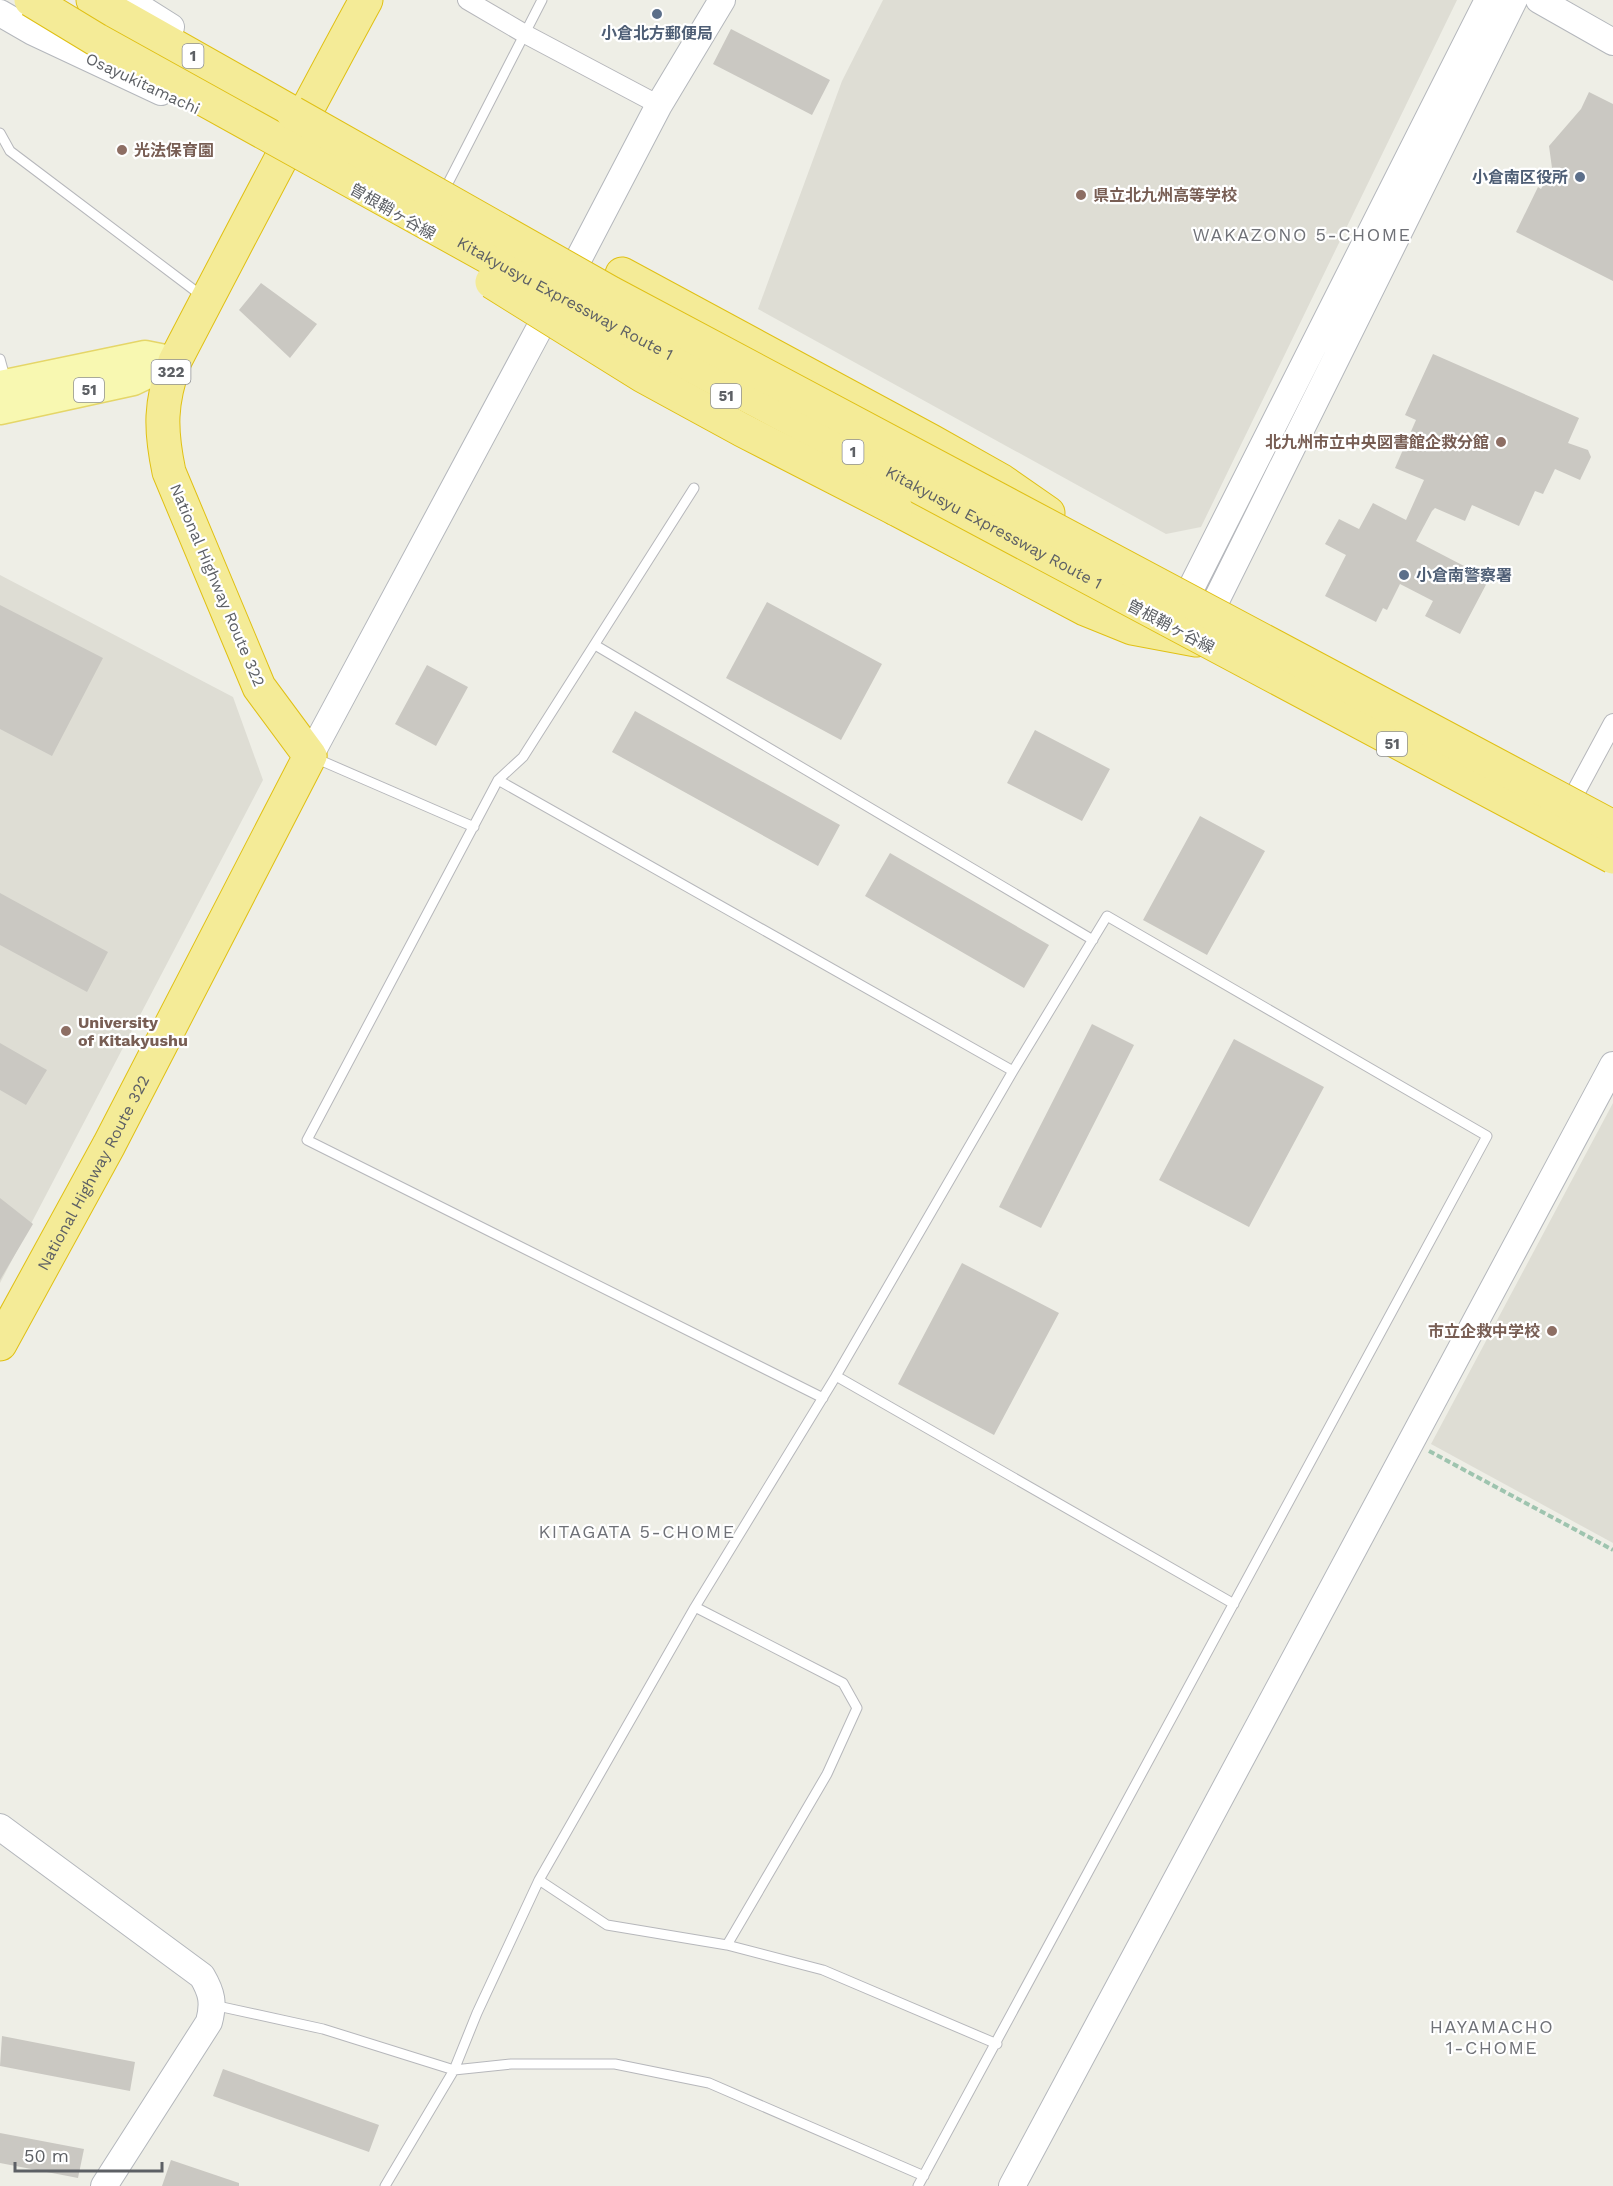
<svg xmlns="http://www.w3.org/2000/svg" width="1613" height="2186" font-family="'Work Sans','Noto Sans JP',sans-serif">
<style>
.education{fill:#deddd4}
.building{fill:#cac8c2}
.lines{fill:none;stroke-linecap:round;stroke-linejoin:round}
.lane-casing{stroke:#b6b7bb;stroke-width:11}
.street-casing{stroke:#b6b7bb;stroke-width:20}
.secondary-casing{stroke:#b4b7bc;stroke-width:28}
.primary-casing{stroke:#e5d668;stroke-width:31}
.highway-casing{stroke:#e0c014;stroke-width:35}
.path{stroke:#9ec4af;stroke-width:4;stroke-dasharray:6 3;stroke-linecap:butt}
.lane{stroke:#fff;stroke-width:9}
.street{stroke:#fff;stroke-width:18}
.secondary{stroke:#fff;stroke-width:26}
.primary{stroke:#f8f8b1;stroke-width:28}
.highway{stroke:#f4eb97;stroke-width:33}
.highway-bridge-casing{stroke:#e0c014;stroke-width:35;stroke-linecap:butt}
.highway-bridge{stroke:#f4eb97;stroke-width:33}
.service-dot{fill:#5c6f8a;stroke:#fff;stroke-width:2}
.education-dot{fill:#8d6e63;stroke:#fff;stroke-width:2}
.labels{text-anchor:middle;stroke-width:4.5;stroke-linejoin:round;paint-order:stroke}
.shield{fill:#fff;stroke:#8e9093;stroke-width:1.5}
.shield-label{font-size:15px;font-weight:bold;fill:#5d6065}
.service-label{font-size:16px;font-weight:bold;fill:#4e5e75;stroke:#fff}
.street-label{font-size:16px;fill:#5d6065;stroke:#fff}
.education-label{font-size:16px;font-weight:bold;fill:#785e54;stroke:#fff;text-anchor:start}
.neighbourhood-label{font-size:18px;letter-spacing:1.5px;fill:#6f7177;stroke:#fff}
</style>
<rect width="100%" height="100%" fill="#eeeee6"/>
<path class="education" d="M883 0H1457L1201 527 1166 534 758 309 842 81Z
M0 575 233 697 263 780 0 1283Z
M1613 1103V1543L1431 1444Z"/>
<path class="building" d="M731 29 830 80 812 115 713 64Z
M1589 92 1613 104V281L1516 232 1538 187 1541 189 1552 168 1549 146 1581 109Z
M261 283 317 324 290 358 239 310Z
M1433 354 1579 418 1568 443 1588 450 1591 457 1580 480 1555 469 1543 494 1535 491 1519 526 1472 505 1465 521 1435 508 1432 511 1416 541 1489 579 1460 634 1425 616 1433 601 1400 584 1387 610 1383 608 1376 622 1325 596 1346 555 1325 544 1339 519 1359 529 1373 503 1406 520 1424 480 1395 468 1416 420 1405 415Z
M767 602 882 664 841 740 726 678Z
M0 605 103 658 52 756 0 729Z
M427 665 468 687 436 746 395 724Z
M635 711 840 825 818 866 612 752Z
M1035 730 1110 769 1082 821 1007 783Z
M1200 816 1265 851 1207 955 1143 920Z
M890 853 1049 945 1024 988 865 896Z
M0 893 108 952 87 992 0 945Z
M1092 1024 1134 1045 1041 1228 999 1207Z
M1234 1039 1324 1087 1249 1227 1159 1180Z
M0 1043 47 1070 26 1105 0 1090Z
M0 1198 33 1224 0 1280Z
M962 1263 1059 1313 994 1435 898 1384Z
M2 2036 135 2062 130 2091 0 2066Z
M223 2069 379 2125 369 2152 213 2096Z
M0 2133 84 2149 78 2178 0 2163Z
M171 2160 239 2183V2186H162Z"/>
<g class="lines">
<defs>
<path id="lane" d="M0 133 10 151 202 296
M445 189 542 0
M0 359 6 381
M694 488 523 757 498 780 307 1140 823 1398
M595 645 1093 940
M315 758 474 827
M498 780 1013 1071
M836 1376 1234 1604
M695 1607 843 1683 857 1708 827 1774 727 1945
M539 1880 607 1925 727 1945 823 1970 997 2044
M213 2005 323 2029 454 2070 511 2064H615L709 2083 924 2176
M385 2186 454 2070 477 2013 539 1880 695 1607 836 1376 1013 1071 1107 916 1487 1136 918 2186"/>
<path id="street" d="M467 0 525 34 659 105
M1572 799 1613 723"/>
<path id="secondary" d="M128 0 171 27
M1539 0 1613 42
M0 13 33 32 161 92
M1177 616 1488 0
M1202 629 1514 0
M310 756 553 303 578 260 659 105 722 0
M0 1827 202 1976C212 1993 214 2003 209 2022L104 2186
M1012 2186 1613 1065"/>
<path id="primary" d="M0 385 145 355 175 361
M0 410 133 381 175 361"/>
<g id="highway">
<path d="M93 0 293 113"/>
<path d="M622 274 931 441 1002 481 1048 513"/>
<path d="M896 509 1085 609 1132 628 1196 640"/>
<path id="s1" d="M0 1344 109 1145 310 756 259 687 169 472C160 429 160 403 175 361 238 240 301 119 366 0"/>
</g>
</defs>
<use href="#lane" class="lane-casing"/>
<use href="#street" class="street-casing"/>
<use href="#secondary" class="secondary-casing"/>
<use href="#primary" class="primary-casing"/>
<use href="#highway" class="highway-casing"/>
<path class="path" d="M1429 1451 1613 1550"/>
<use href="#lane" class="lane"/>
<use href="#street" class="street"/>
<use href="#secondary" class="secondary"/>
<use href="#primary" class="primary"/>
<use href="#highway" class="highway"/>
<defs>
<g id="highway-bridge">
<path id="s2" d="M31 0 97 40 510 269 1613 857"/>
<path d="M293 113 611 293 1613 827"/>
<path d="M492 282 643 376 742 430 896 509"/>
</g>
</defs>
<use href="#highway-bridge" class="highway-bridge-casing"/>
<use href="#highway-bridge" class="highway-bridge"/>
</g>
<g class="service-dot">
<circle cx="657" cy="14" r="6"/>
<circle cx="1580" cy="177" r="6"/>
<circle cx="1404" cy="575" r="6"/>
</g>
<g class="education-dot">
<circle cx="122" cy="150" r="6"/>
<circle cx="1081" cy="195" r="6"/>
<circle cx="1501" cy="442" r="6"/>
<circle cx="66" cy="1031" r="6"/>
<circle cx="1552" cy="1331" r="6"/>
</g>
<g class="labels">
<g class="shield">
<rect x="182.5" y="44" width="21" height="24" rx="4.5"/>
<rect x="151.5" y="360" width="39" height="24" rx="4.5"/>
<rect x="74" y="378" width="30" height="24" rx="4.5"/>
<rect x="711" y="384" width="30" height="24" rx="4.5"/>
<rect x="842.5" y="440" width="21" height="24" rx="4.5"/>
<rect x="1377" y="732" width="30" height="24" rx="4.5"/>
</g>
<g class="shield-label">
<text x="193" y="61">1</text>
<text x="171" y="377">322</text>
<text x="89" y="395">51</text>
<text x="726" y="401">51</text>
<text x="853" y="457">1</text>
<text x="1392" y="749">51</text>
</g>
<g class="service-label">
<text x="657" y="39">小倉北方郵便局</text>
<text x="1568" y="183" text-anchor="end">小倉南区役所</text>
<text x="1416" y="581" text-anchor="start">小倉南警察署</text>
</g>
<g class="street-label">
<text transform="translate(143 83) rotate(25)" y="6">Osayukitamachi</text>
<text transform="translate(393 211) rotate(30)" y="6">曽根鞘ヶ谷線</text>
<text dy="6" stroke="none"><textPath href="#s2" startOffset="612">Kitakyusyu Expressway Route 1</textPath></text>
<text dy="6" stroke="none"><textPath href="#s2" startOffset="1098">Kitakyusyu Expressway Route 1</textPath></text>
<text transform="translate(218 585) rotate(67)" y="6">National Highway Route 322</text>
<text transform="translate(1171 626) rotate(28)" y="6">曽根鞘ヶ谷線</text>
<text dy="6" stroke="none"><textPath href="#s1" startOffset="195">National Highway Route 322</textPath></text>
</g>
<g class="education-label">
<text x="134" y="156">光法保育園</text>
<text x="1093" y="201">県立北九州高等学校</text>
<text x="1489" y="448" text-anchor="end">北九州市立中央図書館企救分館</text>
<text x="78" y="1028">University<tspan x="78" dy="18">of Kitakyushu</tspan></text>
<text x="1540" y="1337" text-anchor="end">市立企救中学校</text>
</g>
<g class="neighbourhood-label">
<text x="1302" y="241">WAKAZONO 5-CHOME</text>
<text x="637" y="1538">KITAGATA 5-CHOME</text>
<text x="1492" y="2033">HAYAMACHO<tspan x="1492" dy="21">1-CHOME</tspan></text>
</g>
</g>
<path d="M15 2162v9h147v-9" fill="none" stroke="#5d6065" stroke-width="3"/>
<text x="24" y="2162" font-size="18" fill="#5d6065" stroke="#ffffff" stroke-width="4.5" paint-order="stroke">50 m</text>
</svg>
